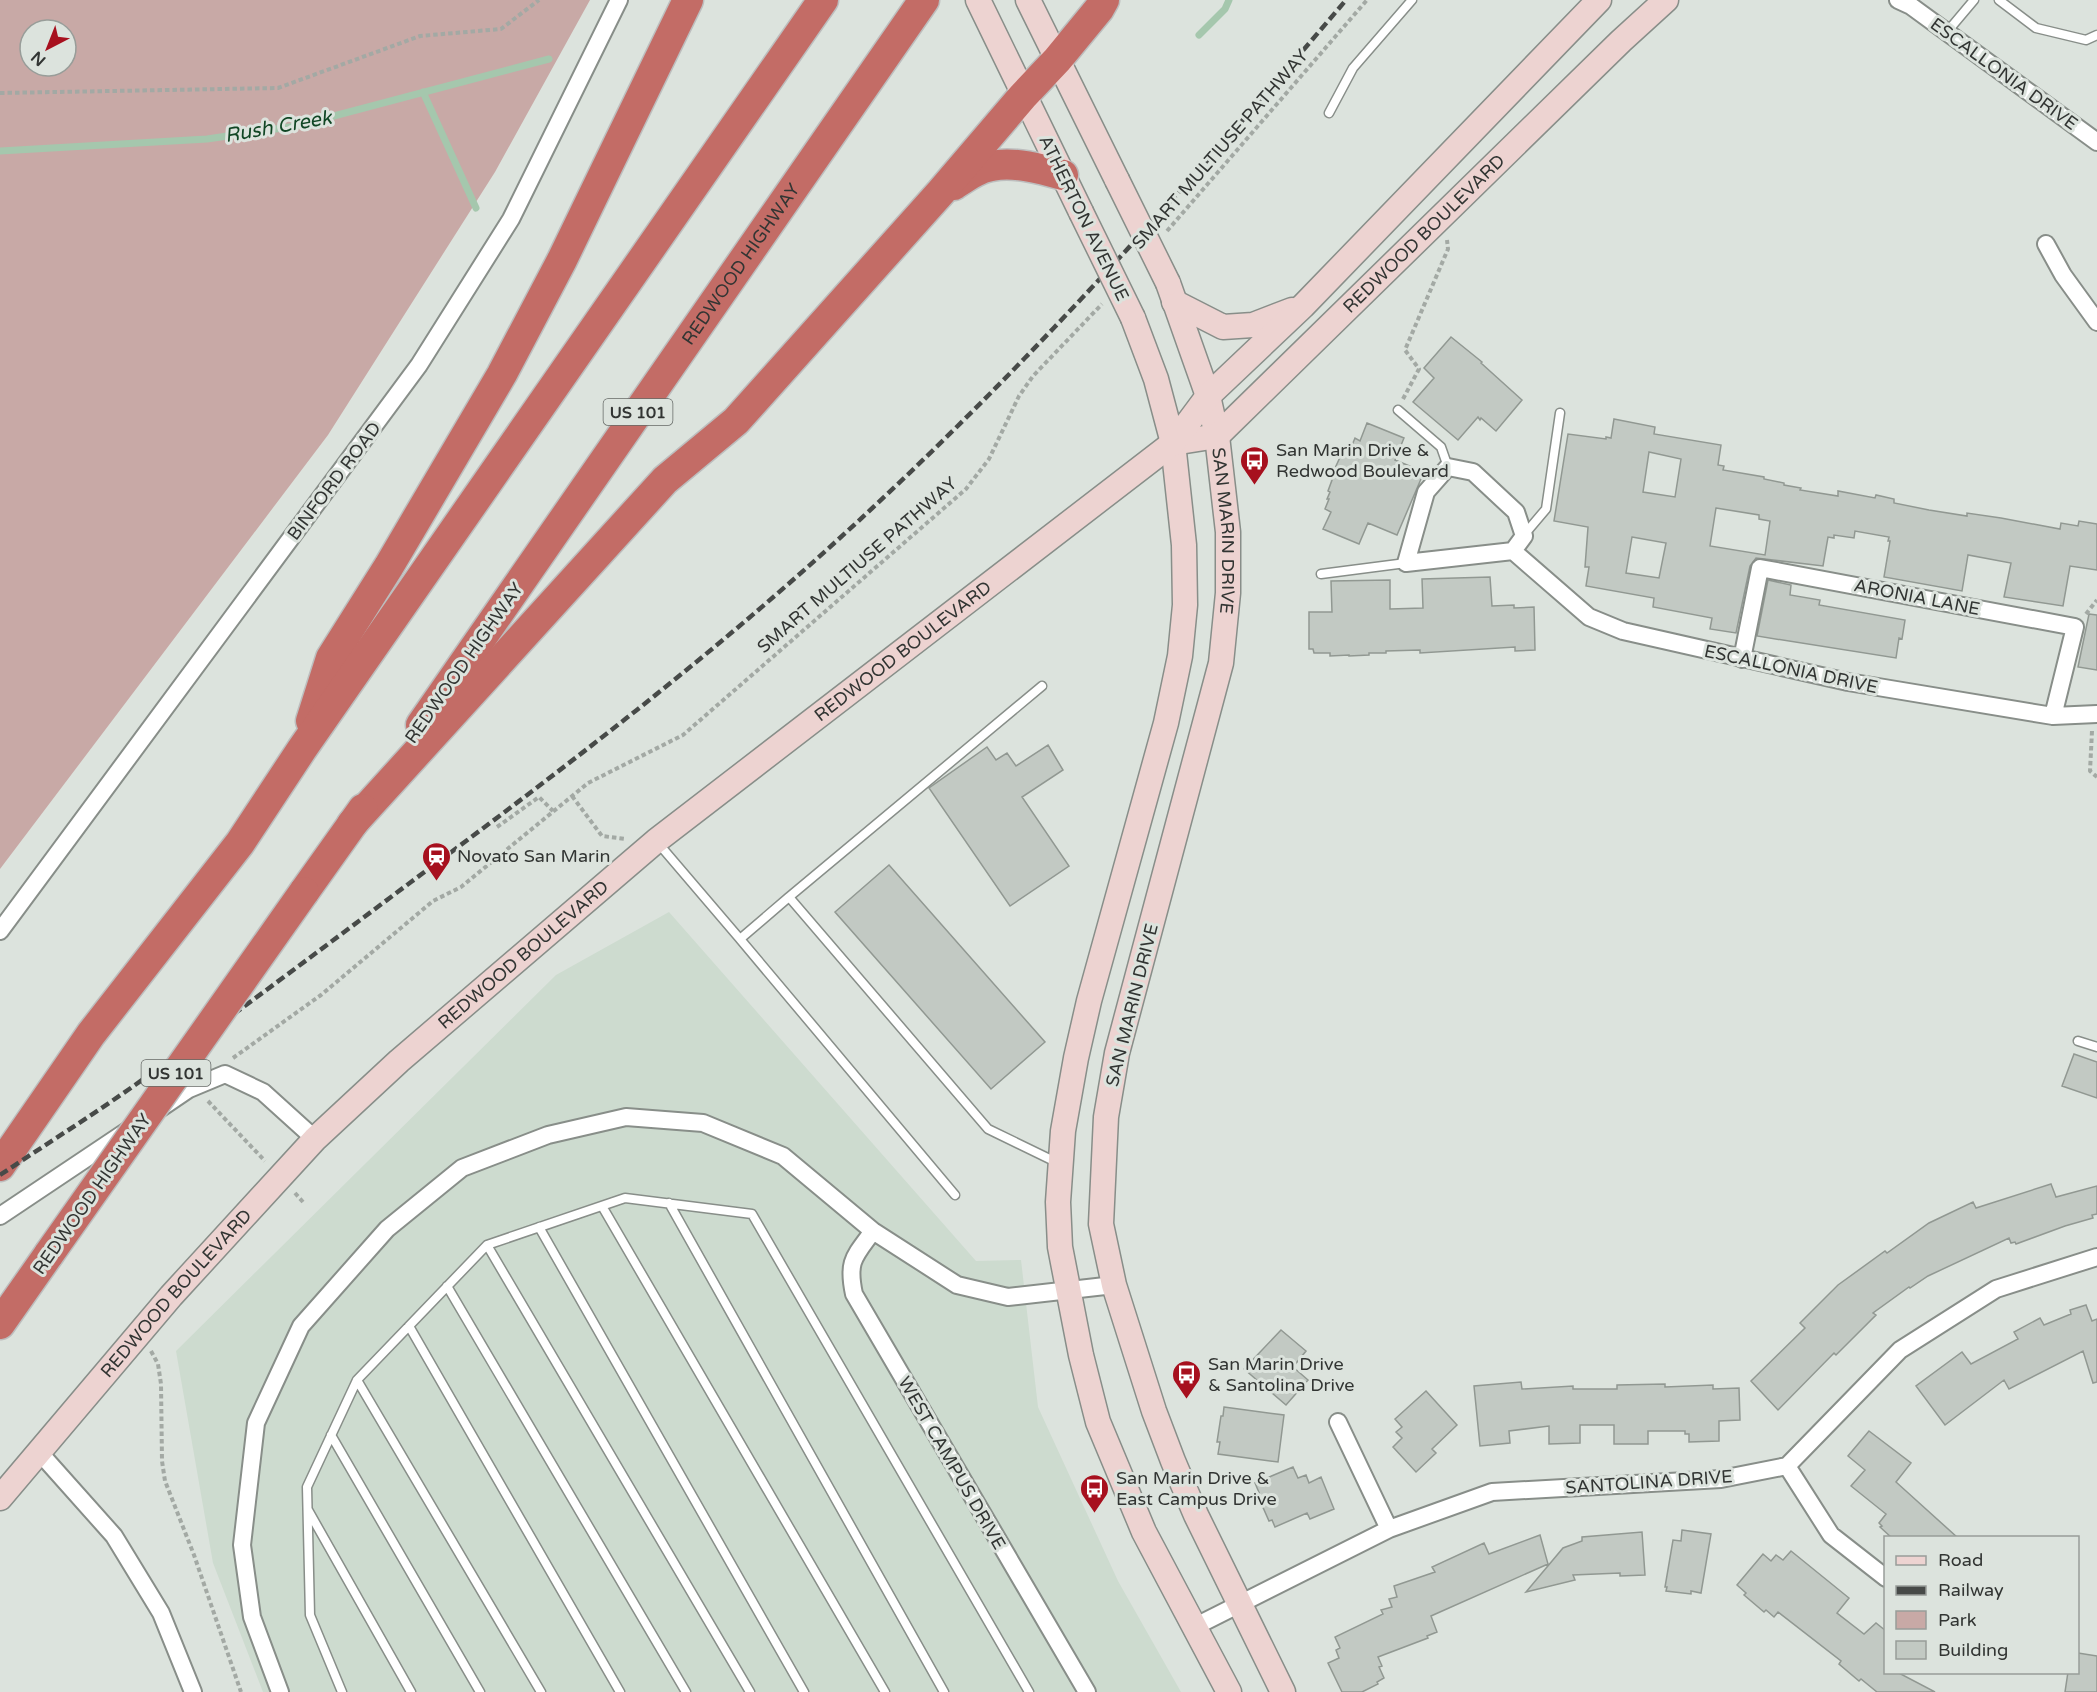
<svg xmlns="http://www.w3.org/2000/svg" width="2097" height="1692" font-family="'Varela Round',sans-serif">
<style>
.built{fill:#cddbcf}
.green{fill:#c8a9a6;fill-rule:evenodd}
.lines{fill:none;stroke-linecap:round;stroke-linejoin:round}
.stream{stroke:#a5c7ad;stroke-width:7}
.building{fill:#c2c9c3;stroke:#919892;stroke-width:1.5;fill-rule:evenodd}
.lane-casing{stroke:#888e89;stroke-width:11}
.street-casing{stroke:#888e89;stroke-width:20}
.secondary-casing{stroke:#888e89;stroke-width:27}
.highway-casing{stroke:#bdbebe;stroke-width:33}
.path{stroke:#a3a9a4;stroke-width:4;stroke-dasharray:4.5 3;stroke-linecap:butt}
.lane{stroke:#fff;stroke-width:8}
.street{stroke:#fff;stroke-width:16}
.secondary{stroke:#edd3d1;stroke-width:24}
.highway{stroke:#c36c66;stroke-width:30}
.rail{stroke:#474a48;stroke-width:4.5;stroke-dasharray:9 4.5;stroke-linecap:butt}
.secondary-bridge-casing{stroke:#888e89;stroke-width:27;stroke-linecap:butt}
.highway-bridge-casing{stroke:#bdbebe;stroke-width:33;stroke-linecap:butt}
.secondary-bridge{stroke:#edd3d1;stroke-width:24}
.highway-bridge{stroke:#c36c66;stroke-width:30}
.labels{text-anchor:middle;stroke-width:6;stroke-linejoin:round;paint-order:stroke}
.shield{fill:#dce3dd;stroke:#656966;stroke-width:1.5}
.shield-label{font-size:16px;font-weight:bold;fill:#323533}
.street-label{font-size:18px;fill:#323533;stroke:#dce3dd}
.poi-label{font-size:18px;fill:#323533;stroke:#dce3dd;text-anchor:start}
.water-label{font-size:20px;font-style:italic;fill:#104624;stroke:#dce3dd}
</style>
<rect width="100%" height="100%" fill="#dce3dd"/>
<path class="built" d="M669 912 976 1261 1021 1260 1038 1407 1118 1581 1181 1692H263L213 1563 176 1351 556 975Z"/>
<path class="green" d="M0 0H590L495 172 328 435 0 869ZM30 30H66V66H30Z"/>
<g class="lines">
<path class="stream" d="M1199 35 1225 9 1229 0
M423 92 476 208
M0 151 207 139 296 126 549 59"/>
</g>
<path class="building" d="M1451 337 1482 362 1481 363 1522 400 1496 431 1481 418 1480 420 1478 417 1458 440 1413 402 1434 378 1424 368Z
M1614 419 1655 427 1654 434 1721 445 1718 465 1724 466 1723 470 1764 477V479L1784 483V485L1801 488 1800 490 1838 496V491L1875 498 1876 495 1894 499V503L1929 510 1967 516V513L2001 518 2060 529 2061 523 2078 526 2079 521 2097 524V570L2070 566 2063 606 2004 597 2011 563 1968 555 1962 591 1884 577 1890 541H1888L1889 537 1855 531 1854 538 1834 535V538L1828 537 1823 566 1756 558 1750 566 1736 633 1710 629 1712 618 1653 607 1654 598 1586 586 1589 567H1585L1588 527 1554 521 1568 434 1606 439V437L1611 438ZM1649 452 1681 459 1675 497 1643 492ZM1716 508 1759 515V519L1770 521 1765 555 1710 546ZM1632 537 1666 543 1659 578 1626 573Z
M1367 423 1404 438 1395 460 1424 472 1397 535 1368 523 1359 544 1323 529 1331 512 1325 509 1329 499H1327L1330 492 1328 491 1332 480 1330 479 1342 453 1346 455 1348 449 1350 450 1355 438 1360 441Z
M1490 577 1492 606 1514 605V608L1534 607 1535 650 1515 651V647L1420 653V650L1386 651V653H1369V655L1349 656V655L1330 656V653H1314L1313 649H1309V612H1332L1331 581 1390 580V609L1423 608 1422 579Z
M1768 580 1791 585 1790 595 1820 600 1819 605 1905 620 1902 639 1899 638 1896 658 1757 636Z
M2089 614 2097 615V670L2078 667Z
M1048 745 1063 770 1022 797 1069 866 1010 906 929 788 987 747 996 760 1007 753 1016 766Z
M889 865 1045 1042 991 1089 835 912Z
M2074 1054 2097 1062V1098L2062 1086Z
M2051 1184 2056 1197 2097 1186V1214L2092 1215 2093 1218 2065 1226 2016 1244 2015 1242 2011 1243 2009 1238 1928 1276 1910 1288 1909 1287 1873 1313 1876 1315 1836 1355 1834 1353 1778 1410 1751 1381 1805 1328 1800 1323 1838 1285 1885 1251 1887 1253 1929 1223 1973 1202 1976 1208Z
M2086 1305 2092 1321 2097 1319V1382L2093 1383 2083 1351 2009 1389 2004 1380 1945 1425 1916 1386 1962 1352 1971 1364 2018 1339 2014 1332 2040 1318 2044 1325 2071 1314 2070 1310Z
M1281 1330 1306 1351 1293 1367 1308 1380 1286 1405 1244 1369Z
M1521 1382 1522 1389 1573 1386V1389H1617V1385L1665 1384V1387L1713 1385V1389L1739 1388 1740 1420 1719 1421V1441L1689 1442V1434H1685V1431H1648V1444H1614V1425H1580V1443L1549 1444V1426L1509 1431 1510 1443 1480 1446 1474 1386Z
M1426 1391 1457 1425 1432 1449 1436 1453 1416 1472 1393 1447 1402 1438 1396 1432 1402 1427 1395 1419Z
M1224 1407 1284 1415 1278 1462 1218 1454 1220 1442H1217L1221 1416H1223Z
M1869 1431 1911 1463 1896 1482 1958 1538H1892L1880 1527 1882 1526 1879 1523 1886 1514 1851 1486 1865 1470 1848 1456Z
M1293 1467 1298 1478 1306 1475 1309 1483 1321 1477 1334 1509 1310 1519 1307 1513 1275 1527 1272 1520 1269 1521 1258 1496 1260 1495 1255 1483Z
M1682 1530 1711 1534 1701 1593 1691 1591V1594L1666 1591 1667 1587H1665L1673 1540 1681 1541Z
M1642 1532 1645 1575 1620 1576V1573L1573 1575 1575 1580 1526 1592 1563 1548 1582 1541V1537Z
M1540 1535 1548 1564 1431 1616 1437 1632 1427 1636 1428 1638 1378 1657 1382 1666 1379 1667 1384 1678 1377 1682 1378 1684 1362 1692H1342L1328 1663 1339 1658 1336 1650 1340 1648 1335 1637 1383 1614 1381 1610 1392 1607 1389 1599 1397 1597 1394 1586 1435 1572 1432 1567 1484 1543 1489 1554Z
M1791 1551 1849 1598 1837 1613 1864 1634 1876 1623 1886 1631V1672H1897L1935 1692H1877L1861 1679 1859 1681 1839 1664 1841 1661 1778 1612 1774 1617 1766 1610 1764 1612 1744 1595 1746 1593 1737 1585 1763 1554 1771 1561 1776 1555 1783 1560Z
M2078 1653 2097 1656V1692H2065L2068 1672H2078Z"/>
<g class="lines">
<defs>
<path id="lane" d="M1999 0 2036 28 2086 40 2097 35
M1947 32 1974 0
M1329 113 1353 68 1412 0
M1398 410 1441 447 1448 467
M1524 535 1546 509 1560 413
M1321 574 1406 563
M658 843 740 939
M789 897 1042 686
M2078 1041 2097 1047
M955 1195 740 939 789 897 988 1129 1058 1163
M669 1203 944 1692
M602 1206 885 1692
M539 1227 804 1692
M487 1245 750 1692
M447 1286 686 1692
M409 1326 620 1692
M357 1380 541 1692
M331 1435 480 1692
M308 1510 411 1692
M342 1692 310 1615 307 1487 357 1380 487 1245 625 1198 752 1214 1029 1692"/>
<path id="street" d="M1898 0 1911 6 2097 142
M2046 244 2063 275 2097 322
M1513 551 1524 536 1516 512 1473 472 1448 467 1426 492 1406 563 1513 551 1589 617 1623 631 1848 682 2053 716 2097 714
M1742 659 1760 568 2075 627 2053 716
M0 931 419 365 511 219 619 0
M161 1108 189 1089 225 1074 263 1092 315 1139
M0 1216 127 1131
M873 1231C854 1257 847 1261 854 1294L1087 1692
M1338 1422 1389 1529
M40 1453 114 1536 161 1613 193 1692
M1787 1466 1831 1535 1886 1578
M1194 1627 1389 1529 1492 1492 1721 1479 1787 1466 1900 1350 1996 1289 2097 1257
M280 1692 252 1617 242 1545 256 1423 301 1326 387 1229 462 1168 548 1135 626 1117 703 1123 783 1156 873 1231 957 1285 1008 1297 1114 1285"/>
<g id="secondary">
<path d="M978 0 1081 212"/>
<path d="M1028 0 1117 180"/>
<path id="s1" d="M1168 283 1208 396 1217 436 1228 532V593L1221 663 1117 1053 1106 1117 1101 1224 1114 1285 1154 1411 1173 1461 1196 1515 1283 1692"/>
<path d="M1174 302 1223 327 1253 325 1292 310"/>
<path d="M1133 318 1156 379 1173 443 1184 545 1185 605 1180 656 1166 723 1089 1001 1076 1058 1063 1131 1058 1202 1060 1247 1081 1355 1098 1422 1144 1532 1229 1692"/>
<path id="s2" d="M1173 443 1217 436 1621 41 1666 0"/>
<path id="s3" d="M0 1498 171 1296 315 1139 399 1061 656 841 1173 443 1208 396 1303 306 1599 0"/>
</g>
<g id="highway">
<path d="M954 185C966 177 978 168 992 166 1013 161 1042 169 1063 175"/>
<path d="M311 721 331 658 389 566 502 374 562 260 688 0"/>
<path id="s4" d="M421 725 924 0"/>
<path d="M352 824 665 480 736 421 941 192 1023 96 1057 60 1099 9 1104 0"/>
<path d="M304 892 363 809"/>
<path d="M0 1166 91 1034 240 843 302 749 823 0"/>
<path d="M0 1324 49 1254"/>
</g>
</defs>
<use href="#lane" class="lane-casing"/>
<use href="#street" class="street-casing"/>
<use href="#secondary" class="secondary-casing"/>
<use href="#highway" class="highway-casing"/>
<path class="path" d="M0 93 278 88 420 36 501 29 539 0
M1167 231 1367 0
M1403 399 1419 369 1405 350 1448 249 1447 240
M2086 614 2097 600
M2092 731 2090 771 2097 777
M572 796 602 836 626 839
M497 827 539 797 553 811
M233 1058 321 995 433 901 461 887 588 783 683 735 966 489 989 459 1019 396 1033 376 1102 304
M208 1101 265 1161
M295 1193 303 1202
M151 1351 158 1364 161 1384 162 1461 165 1481 194 1555 241 1692"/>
<use href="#lane" class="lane"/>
<use href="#street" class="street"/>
<use href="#secondary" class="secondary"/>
<use href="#highway" class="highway"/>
<path class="rail" d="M0 1175C45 1145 91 1116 135 1085 229 1019 320 950 411 882 539 787 666 691 786 586 990 408 1171 206 1346 0"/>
<defs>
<path id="secondary-bridge" d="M1117 180 1168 283
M1081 212 1133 318"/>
<path id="highway-bridge" d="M49 1254 304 892"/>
</defs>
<use href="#secondary-bridge" class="secondary-bridge-casing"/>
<use href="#highway-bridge" class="highway-bridge-casing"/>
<use href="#secondary-bridge" class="secondary-bridge"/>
<use href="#highway-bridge" class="highway-bridge"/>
</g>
<defs>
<symbol id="bus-pin" viewBox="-11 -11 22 30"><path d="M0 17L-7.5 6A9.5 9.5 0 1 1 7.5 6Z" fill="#a7101e" stroke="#dce3dd"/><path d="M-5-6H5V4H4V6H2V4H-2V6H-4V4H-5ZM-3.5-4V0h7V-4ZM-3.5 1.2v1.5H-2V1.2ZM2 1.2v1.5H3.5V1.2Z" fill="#fff"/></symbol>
<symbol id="station-pin" viewBox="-11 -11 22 30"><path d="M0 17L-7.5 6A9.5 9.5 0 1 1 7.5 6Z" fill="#a7101e" stroke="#dce3dd"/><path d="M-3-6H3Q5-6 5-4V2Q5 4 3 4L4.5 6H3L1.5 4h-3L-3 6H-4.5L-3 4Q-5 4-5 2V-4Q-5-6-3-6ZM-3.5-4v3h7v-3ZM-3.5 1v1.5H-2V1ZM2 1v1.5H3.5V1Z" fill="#fff"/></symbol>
</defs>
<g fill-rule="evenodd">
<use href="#bus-pin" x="1238" y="444" width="33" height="45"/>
<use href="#station-pin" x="420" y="840" width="33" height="45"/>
<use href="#bus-pin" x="1170" y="1358" width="33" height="45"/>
<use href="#bus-pin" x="1078" y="1472" width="33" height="45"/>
</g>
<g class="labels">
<g class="shield">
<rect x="603.5" y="399" width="69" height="26" rx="4.5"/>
<rect x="141.5" y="1060" width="69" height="26" rx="4.5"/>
</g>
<g class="shield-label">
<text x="638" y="418">US 101</text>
<text x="176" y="1079">US 101</text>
</g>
<g class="street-label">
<text transform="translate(2004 74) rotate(36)" y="6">ESCALLONIA DRIVE</text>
<text transform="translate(1220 149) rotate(-49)" y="6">SMART MULTIUSE PATHWAY</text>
<text transform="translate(1084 218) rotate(64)" y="6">ATHERTON AVENUE</text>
<text dy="6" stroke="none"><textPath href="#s2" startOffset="334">REDWOOD BOULEVARD</textPath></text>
<text dy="6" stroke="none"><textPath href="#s4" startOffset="561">REDWOOD HIGHWAY</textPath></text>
<text transform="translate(334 481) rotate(-53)" y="6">BINFORD ROAD</text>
<text dy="6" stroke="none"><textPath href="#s1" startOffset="256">SAN MARIN DRIVE</textPath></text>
<text transform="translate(857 565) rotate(-41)" y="6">SMART MULTIUSE PATHWAY</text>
<text transform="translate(1917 597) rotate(11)" y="6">ARONIA LANE</text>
<text dy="6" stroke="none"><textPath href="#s3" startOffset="1242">REDWOOD BOULEVARD</textPath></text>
<text transform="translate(464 663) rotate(-55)" y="6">REDWOOD HIGHWAY</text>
<text transform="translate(1791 669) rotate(12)" y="6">ESCALLONIA DRIVE</text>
<text dy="6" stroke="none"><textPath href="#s3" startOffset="756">REDWOOD BOULEVARD</textPath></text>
<text transform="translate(1132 1005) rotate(-76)" y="6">SAN MARIN DRIVE</text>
<text transform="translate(92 1194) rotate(-55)" y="6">REDWOOD HIGHWAY</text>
<text dy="6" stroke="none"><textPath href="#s3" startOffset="270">REDWOOD BOULEVARD</textPath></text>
<text transform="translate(952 1463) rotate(60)" y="6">WEST CAMPUS DRIVE</text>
<text transform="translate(1649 1482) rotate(-4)" y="6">SANTOLINA DRIVE</text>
</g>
<g class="poi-label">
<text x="1276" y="456">San Marin Drive &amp;<tspan x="1276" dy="21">Redwood Boulevard</tspan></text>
<text x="457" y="862">Novato San Marin</text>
<text x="1208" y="1370">San Marin Drive<tspan x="1208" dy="21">&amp; Santolina Drive</tspan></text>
<text x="1116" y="1484">San Marin Drive &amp;<tspan x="1116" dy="21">East Campus Drive</tspan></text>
</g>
<g class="water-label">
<text transform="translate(278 126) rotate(-10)" y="7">Rush Creek</text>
</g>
</g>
<rect x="1884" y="1536" width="195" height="138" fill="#dce3dd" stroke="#989d99" stroke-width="1.5"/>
<rect x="1896" y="1556" width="30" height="9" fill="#edd3d1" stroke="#989d99" stroke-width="1.5"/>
<text x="1938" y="1566" font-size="18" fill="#323533">Road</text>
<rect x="1896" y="1586" width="30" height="9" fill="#474a48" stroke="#989d99" stroke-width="1.5"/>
<text x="1938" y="1596" font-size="18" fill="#323533">Railway</text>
<rect x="1896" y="1611" width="30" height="18" fill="#c8a9a6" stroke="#989d99" stroke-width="1.5"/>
<text x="1938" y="1626" font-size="18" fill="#323533">Park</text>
<rect x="1896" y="1641" width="30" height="18" fill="#c2c9c3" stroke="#989d99" stroke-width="1.5"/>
<text x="1938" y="1656" font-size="18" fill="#323533">Building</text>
<g transform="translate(48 48) rotate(222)"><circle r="28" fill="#dce3dd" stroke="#989d99" stroke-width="1.5"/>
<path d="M0-4.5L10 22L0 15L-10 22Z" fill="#a7101e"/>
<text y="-9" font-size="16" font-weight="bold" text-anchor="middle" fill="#323533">N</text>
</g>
</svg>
